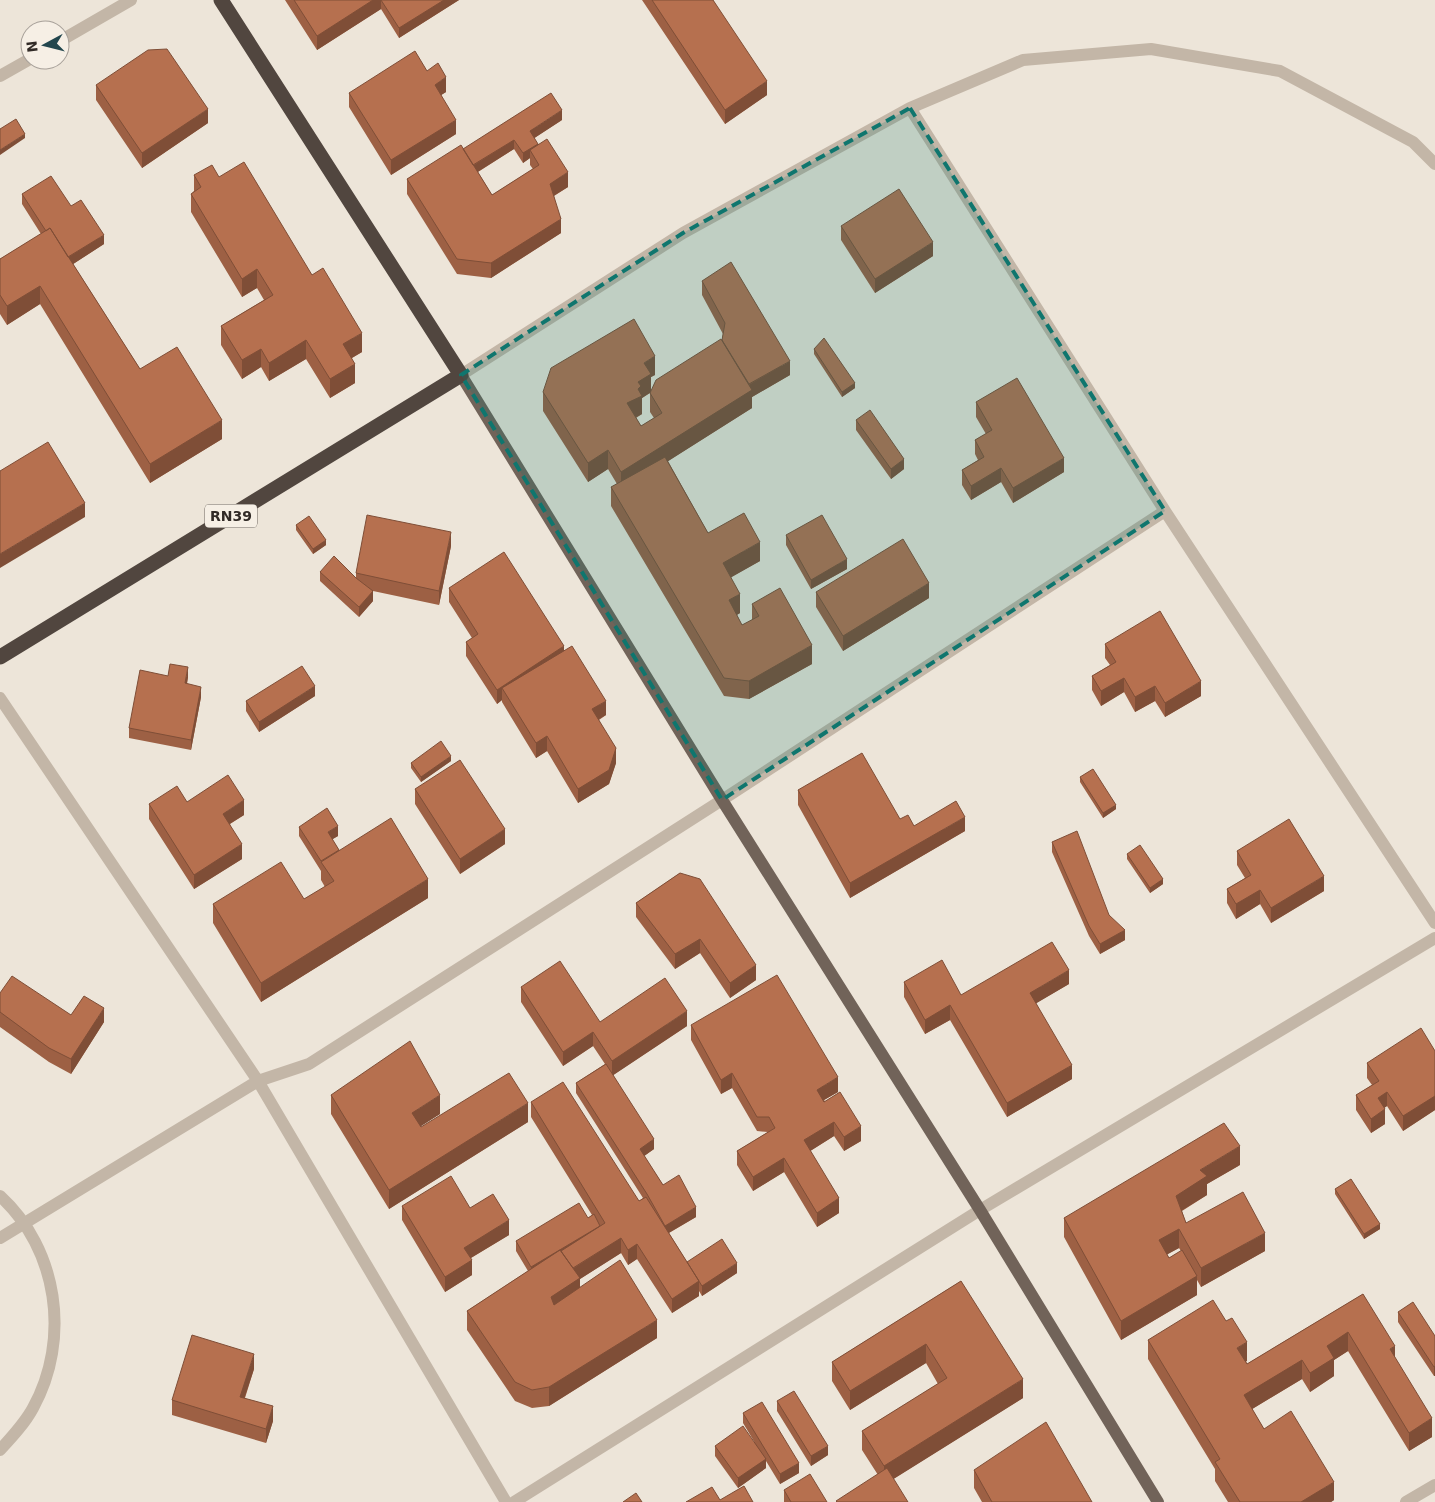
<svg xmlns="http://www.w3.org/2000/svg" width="1435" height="1502" font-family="'DejaVu Sans',sans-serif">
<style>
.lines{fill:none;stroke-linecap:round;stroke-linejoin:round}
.street{stroke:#c3b6a7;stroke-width:12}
.primary{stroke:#716359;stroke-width:12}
.highway{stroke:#51463f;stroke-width:15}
.wall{fill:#9d6044;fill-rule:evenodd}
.shaded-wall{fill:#7f4e37}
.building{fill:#b6704f;stroke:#7f4e37}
.marked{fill:#0f766e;fill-opacity:0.2;stroke:#0f766e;stroke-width:4;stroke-dasharray:10 6;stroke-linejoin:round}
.labels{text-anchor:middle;stroke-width:4;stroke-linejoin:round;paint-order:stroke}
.shield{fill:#f6efe5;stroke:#6c655f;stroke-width:1}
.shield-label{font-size:14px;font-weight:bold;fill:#312a26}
</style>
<rect width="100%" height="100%" fill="#ede5d9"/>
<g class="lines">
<path class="street" d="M60 41 131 0
M0 76 30 59
M910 108 1165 511 1435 923
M461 375 683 233 910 108 1023 60 1151 49 1280 71 1413 142 1435 164
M0 698 258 1081 506 1502
M0 1196C58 1249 71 1339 33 1408 25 1423 12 1437 0 1450
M0 1238 258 1081 309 1064 722 800 1165 511
M514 1502 980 1210 1435 938
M1406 1502 1435 1485"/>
<path class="primary" d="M461 375 722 800 980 1210 1158 1502"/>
<path class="highway" d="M0 657 461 375 221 0"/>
</g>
<path class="wall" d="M285 0H459L399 38 381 9 317 50Z
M642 0H713L767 95 725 124Z
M427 71 446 92 441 95 456 134 391 175 349 107V93Z
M96 85 208 123 142 168 96 100Z
M562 120 534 138 538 145 568 187 554 196 561 233 491 278 457 274 407 194V179L463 149ZM514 149 523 163 530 158V165L533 169 492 195 478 172Z
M194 175 219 177 312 275 362 352 352 358 355 383 330 398 306 359 269 381 261 367 242 379 221 345V326L264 300 257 288 242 297 191 212V194L194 191Z
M22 194 71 206 104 244 73 264 140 369 222 439 150 483 40 304 7 325 0 314V259L41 234 22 204Z
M841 226 933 256 875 293 841 240Z
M702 281 790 375 752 397V408L668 461 708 533 760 561 731 577 740 613 737 615 742 625 752 620V604L812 664 749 699 724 696 611 506V487L617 484 608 469 588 482 543 411V392L655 375 651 377V391L722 340 723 334 702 295ZM650 393V412L654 418 641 426 636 418 642 414V398Z
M814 349 855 388 842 397 814 354Z
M976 402 1064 472 1013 503 1001 482 971 500 962 485V470L978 460 975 454V440L986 434 976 417Z
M856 420 904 469 891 479 856 430Z
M296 525 326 545 313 554 296 530Z
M786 535 847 569 811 589 786 545Z
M451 546 439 605 373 591V601L359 617 320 581V572L356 578V573Z
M449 588 564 650 606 715 599 720 616 763 609 784 578 803 547 751 536 758 502 702V700L497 704 466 656V642L472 638 449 602Z
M816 592 929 598 843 651 816 607Z
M1105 644 1201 696 1165 717 1155 701 1135 712 1124 692 1101 706 1092 690V676L1110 665 1105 658Z
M168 676 188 677 187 684 201 697 191 750 129 738V728Z
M315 696 259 732 246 711V701Z
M451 761 421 782 411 768V763Z
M1080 777 1116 809 1103 818 1080 782Z
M415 789 505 844 460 874 415 804Z
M798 790 900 819 914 826 965 831 850 898 798 805Z
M187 802 244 815 230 824 242 859 194 889 149 819V804Z
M299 827 338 836 332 839 339 850 428 898 261 1002 213 923V904L304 899 325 887 321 880V871L299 836Z
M1052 842 1109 915 1125 940 1100 954 1089 936 1052 852Z
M1237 851 1324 891 1271 923 1260 904 1236 919 1227 903V889L1245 878 1237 865Z
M1127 854 1163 884 1150 893 1127 859Z
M680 873 756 980 730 998 700 953 675 969 636 917V903Z
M904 982 961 995 1069 984 1036 1003 1072 1079 1007 1117 950 1020 925 1034 904 997Z
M521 987 600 1022 687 1026 613 1075 654 1149 644 1156 663 1185 696 1217 669 1233 687 1262 737 1273 702 1296 699 1291V1296L672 1313 637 1259 628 1265 621 1253 580 1279V1287L657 1338 549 1406 532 1408 515 1401 467 1330V1311L528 1271 516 1251V1241L588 1218 592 1215 531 1117V1102L639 1201 643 1198 576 1093V1083L605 1064 593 1046 563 1066 521 1002Z
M0 993 71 1015 104 1022 71 1074 49 1062 0 1027Z
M691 1025 838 1092 824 1100 861 1141 844 1151 834 1136 810 1151 839 1213 817 1227 784 1172 753 1191 737 1165V1151L768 1132 757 1131 732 1088 721 1094 691 1040Z
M1435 1051V1110L1403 1131 1387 1106 1384 1108 1385 1124 1371 1133 1356 1110V1095L1372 1085 1367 1078V1063Z
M331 1095 440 1114 420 1126 421 1127 528 1122 389 1209 331 1114Z
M1240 1165 1207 1184V1195L1182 1211 1186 1223 1265 1251 1201 1287 1197 1280V1295L1121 1340 1064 1237V1218ZM1179 1248 1181 1251 1169 1258 1167 1254Z
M1335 1189 1380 1229 1364 1239 1335 1194Z
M402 1206 470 1208 509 1235 471 1258 472 1275 445 1292 402 1220Z
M961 1281 1023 1398 893 1479 878 1475 862 1450V1431L938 1384 926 1363 850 1410 832 1381V1362Z
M1363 1294 1395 1358 1432 1437 1409 1451 1348 1351 1334 1360V1376L1310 1392 1302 1379 1252 1409 1264 1429 1334 1500 1331 1502H1228L1215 1481V1469L1148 1359V1340L1247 1361H1246L1247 1364Z
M1398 1312 1435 1336V1376H1434L1398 1322Z
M254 1369 245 1398 273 1421 266 1443 172 1415V1400Z
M777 1401 828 1455 811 1466 777 1411Z
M743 1413 799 1473 780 1484 766 1461V1468L738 1488 715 1456V1446L755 1443 743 1423Z
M974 1470 1092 1502H982L974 1488Z
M784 1490 827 1502H784Z"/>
<path class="shaded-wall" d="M373 0H396H381V9L317 50V36Z
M444 0H459L399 38V28Z
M446 77V92L435 99V85Z
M767 81V95L725 124V110Z
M208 109V123L142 168V153Z
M562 110V120L530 141V131Z
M456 120V134L391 175V160Z
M25 134V138L0 155V150Z
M514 140V149L471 176V167Z
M538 144V153L530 150V158L523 163V153Z
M568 172V187L550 198V184Z
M561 219V233L491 278V263Z
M104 235V244L64 270V260Z
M933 242V256L875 293V279Z
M257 269V288L242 297V279Z
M40 286V304L7 325V306Z
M362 333V352L343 363V344Z
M306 340V359L269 381V363Z
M261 349V367L242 379V360Z
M655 356V375L651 377V392L642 398V414L627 422V403L638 382 644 363Z
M790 361V375L752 397V408L621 491V472L747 386Z
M355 364V383L330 398V379Z
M855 383V388L842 397V392Z
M222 420V439L150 483V464Z
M608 450V469L588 482V463Z
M1064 458V472L1013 503V488Z
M904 459V469L891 479V469Z
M1001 468V482L971 500V486Z
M85 503V517L0 568V554Z
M451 532V546L439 605V591Z
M326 540V545L313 554V549Z
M760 542V561L723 582V563Z
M847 559V569L811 589V580Z
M929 583V598L843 651V636Z
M373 591V601L359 617V607Z
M740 594V613L729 619V600Z
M812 645V664L749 699V681Z
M564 646V660L502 688V700L497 704V690Z
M188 667V677L185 693V683Z
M1124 678V692L1101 706V691Z
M1201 681V696L1165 717V703Z
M315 686V696L259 732V722Z
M1155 686V701L1135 712V697Z
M201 687V697L191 750V740Z
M606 701V715L592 723V709Z
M547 736V751L536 758V743Z
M616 748V763L609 784 578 803V789Z
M451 756V761L421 782V777Z
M244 800V815L223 828V814Z
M1116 805V809L1103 818V813Z
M965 817V831L850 898V883Z
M338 826V836L328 842V832Z
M505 829V844L460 874V859Z
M242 844V859L194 889V875Z
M1324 876V891L1271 923V908Z
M428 879V898L261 1002V983Z
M1163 879V884L1150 893V888Z
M1260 890V904L1236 919V904Z
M1125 930V940L1100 954V944Z
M700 939V953L675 969V954Z
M756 965V980L730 998V983Z
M1069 970V984L1030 1007V993Z
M950 1005V1020L925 1034V1020Z
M104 1008V1022L71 1074V1059Z
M687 1011V1026L612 1076V1061Z
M593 1032V1046L563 1066V1052Z
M1072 1065V1079L1007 1117V1103Z
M732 1073V1088L721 1094V1080Z
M838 1077V1092L817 1104V1090Z
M1387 1092V1106L1378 1112V1098Z
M440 1095V1114L412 1132V1113Z
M1435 1096V1110L1403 1131V1116Z
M528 1103V1122L389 1209V1190Z
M1385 1109V1124L1371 1133V1119Z
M834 1122V1136L804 1155V1140Z
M861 1126V1141L844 1151V1137Z
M654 1139V1149L640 1159V1149Z
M1240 1146V1165L1207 1184V1195L1176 1214V1196L1200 1170Z
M784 1158V1172L753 1191V1177Z
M839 1198V1213L817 1227V1213Z
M696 1207V1217L665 1235V1226Z
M509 1220V1235L464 1262V1248Z
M1380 1224V1229L1364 1239V1234Z
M600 1226 531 1277V1267Z
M1179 1229V1248L1159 1259V1240Z
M1265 1233V1251L1201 1287V1268Z
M621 1238V1253L580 1279V1296L551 1315V1297L571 1270Z
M637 1244V1259L628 1265V1250Z
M472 1260V1275L445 1292V1277Z
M737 1263V1273L702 1296V1286Z
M1197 1276V1295L1121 1340V1321Z
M699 1281V1296L672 1313V1299Z
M657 1320V1338L549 1406V1387Z
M1348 1332V1351L1334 1360V1376L1310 1392V1373L1327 1346Z
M1247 1342V1361L1237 1366V1348Z
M926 1344V1363L850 1410V1391Z
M1395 1346V1365L1390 1349Z
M254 1354V1369L240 1411V1397Z
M1302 1360V1379L1244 1414V1395Z
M1435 1366V1376H1434V1367Z
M1023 1379V1398L884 1485V1466Z
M273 1406V1421L266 1443V1429Z
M1432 1418V1437L1409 1451V1433Z
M828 1446V1455L811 1466V1456Z
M766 1459V1468L738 1488V1478Z
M799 1463V1473L780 1484V1474Z
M1334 1482V1500L1331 1502H1301Z"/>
<path class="building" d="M294 0H373L317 36Z
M381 0H444L399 28Z
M652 0H713L767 81 725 110Z
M167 49 208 109 142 153 96 85 148 50Z
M415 51 427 71 438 63 446 77 435 85 456 120 391 160 349 93Z
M551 93 562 110 530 131 538 144 523 153 514 140 473 165 463 149Z
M16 119 25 134 0 150V129Z
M547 139 568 172 550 184 561 219 491 263 457 259 407 179 461 145 492 195 539 165 530 150Z
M244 162 312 275 323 268 362 333 343 344 355 364 330 379 306 340 269 363 261 349 242 360 221 326 273 295 257 269 242 279 191 194 201 187 194 175 212 165 219 177Z
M51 176 71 206 81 200 104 235 68 257 50 228 46 231 22 194Z
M899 189 933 242 875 279 841 226Z
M50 228 140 369 177 347 222 420 150 464 40 286 7 306 0 295V259Z
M731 262 790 361 749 384 722 340 725 323 702 281Z
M634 319 655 356 644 363 651 374 638 382 641 386 638 389 642 396 627 403 641 426 662 413 650 393 656 380 721 339 752 390 621 472 608 450 588 463 543 392 551 368Z
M824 338 855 383 842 392 814 349Z
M1017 378 1064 458 1013 488 1001 468 971 486 962 470 984 457 975 440 992 430 976 402Z
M870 410 904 459 891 469 856 420Z
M48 442 85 503 0 554V471Z
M665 457 708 533 744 513 760 542 723 563 740 594 729 600 742 625 759 616 752 604 780 588 812 645 749 681 724 678 611 487Z
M367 515 451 532 439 591 356 573Z
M822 515 847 559 811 580 786 535Z
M309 516 326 540 313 549 296 525Z
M903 539 929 583 843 636 816 592Z
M504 552 564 646 497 690 466 642 478 634 449 588Z
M334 556 356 578 373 591 359 607 320 572Z
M1160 611 1201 681 1165 703 1155 686 1135 697 1124 678 1101 691 1092 676 1116 662 1105 644Z
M572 646 606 701 592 709 616 748 609 770 578 789 547 736 536 743 502 688Z
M170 664 188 667 185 683 201 687 191 740 129 728 140 670 168 676Z
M302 666 315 686 259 722 246 701Z
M441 741 451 756 421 777 411 763Z
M862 753 900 819 908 815 914 826 956 801 965 817 850 883 798 790Z
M460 760 505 829 460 859 415 789Z
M1093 769 1116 805 1103 813 1080 777Z
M228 775 244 800 223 814 242 844 194 875 149 804 177 786 187 802Z
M327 808 338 826 328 832 339 850 321 861 299 827Z
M391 818 428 879 261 983 213 904 281 862 304 899 334 881 321 862Z
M1289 819 1324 876 1271 908 1260 890 1236 904 1227 889 1251 875 1237 851Z
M1077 831 1109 915 1125 930 1100 944 1089 926 1052 842Z
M1140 845 1163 879 1150 888 1127 854Z
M680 873 700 879 756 965 730 983 700 939 675 954 636 903Z
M1052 942 1069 970 1030 993 1072 1065 1007 1103 950 1005 925 1020 904 982 942 960 961 995Z
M560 961 600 1022 665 978 687 1011 612 1061 593 1032 563 1052 521 987Z
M777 975 838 1077 817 1090 824 1102 840 1092 861 1126 844 1137 834 1122 804 1140 839 1198 817 1213 784 1158 753 1177 737 1151 775 1128 769 1117H757L732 1073 721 1080 691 1025Z
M12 976 71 1015 84 996 104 1008 71 1059 49 1048 0 1012V993Z
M1421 1028 1435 1051V1096L1403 1116 1387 1092 1378 1098 1385 1109 1371 1119 1356 1095 1379 1081 1367 1063Z
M410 1041 440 1095 412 1113 421 1127 509 1073 528 1103 389 1190 331 1095Z
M606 1064 654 1139 640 1149 663 1185 679 1175 696 1207 665 1226 647 1194 576 1083Z
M563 1082 639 1201 646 1197 699 1281 672 1299 637 1244 628 1250 621 1238 573 1268 561 1251 605 1223 531 1102Z
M1224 1123 1240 1146 1200 1170 1207 1176 1176 1196 1186 1223 1243 1192 1265 1233 1201 1268 1179 1229 1159 1240 1169 1258 1182 1250 1197 1276 1121 1321 1064 1218Z
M451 1176 470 1208 493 1194 509 1220 464 1248 472 1260 445 1277 402 1206Z
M1351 1179 1380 1224 1364 1234 1335 1189Z
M579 1203 588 1218 594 1214 600 1226 531 1267 516 1241Z
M722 1239 737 1263 702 1286 687 1262Z
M560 1250 580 1278 551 1297 554 1305 620 1260 657 1320 549 1387 532 1390 515 1382 467 1311Z
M961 1281 1023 1379 884 1466 862 1431 947 1378 926 1344 850 1391 832 1362Z
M1363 1294 1395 1346 1390 1349 1432 1418 1409 1433 1348 1332 1327 1346 1334 1358 1310 1373 1302 1360 1244 1395 1264 1429 1291 1411 1334 1482 1301 1502H1240L1215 1462 1220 1459 1148 1340 1213 1300 1226 1321 1232 1318 1247 1342 1237 1348 1247 1364Z
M1413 1302 1435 1336V1366L1434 1367 1398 1312Z
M192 1335 254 1354 240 1397 273 1406 266 1429 172 1400Z
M794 1391 828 1446 811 1456 777 1401Z
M762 1402 799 1463 780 1474 743 1413Z
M1046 1422 1092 1502H992L974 1470Z
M743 1426 766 1459 738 1478 715 1446Z
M887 1468 908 1502H837L836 1501Z
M810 1474 827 1502H791L784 1490Z
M744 1486 753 1502H686L712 1487 720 1500Z
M636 1493 642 1502H623Z"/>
<path class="marked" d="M910 108 1165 511 722 800 461 375 683 233Z"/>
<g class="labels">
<rect class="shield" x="205" y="504.5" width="52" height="23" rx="4"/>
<g class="shield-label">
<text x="231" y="521">RN39</text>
</g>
</g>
<g transform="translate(45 45) rotate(263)"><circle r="24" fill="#f6efe5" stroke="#a7a099"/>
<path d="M0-4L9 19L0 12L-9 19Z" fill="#22464d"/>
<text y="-8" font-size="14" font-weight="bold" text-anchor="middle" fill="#312a26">N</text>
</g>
</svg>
